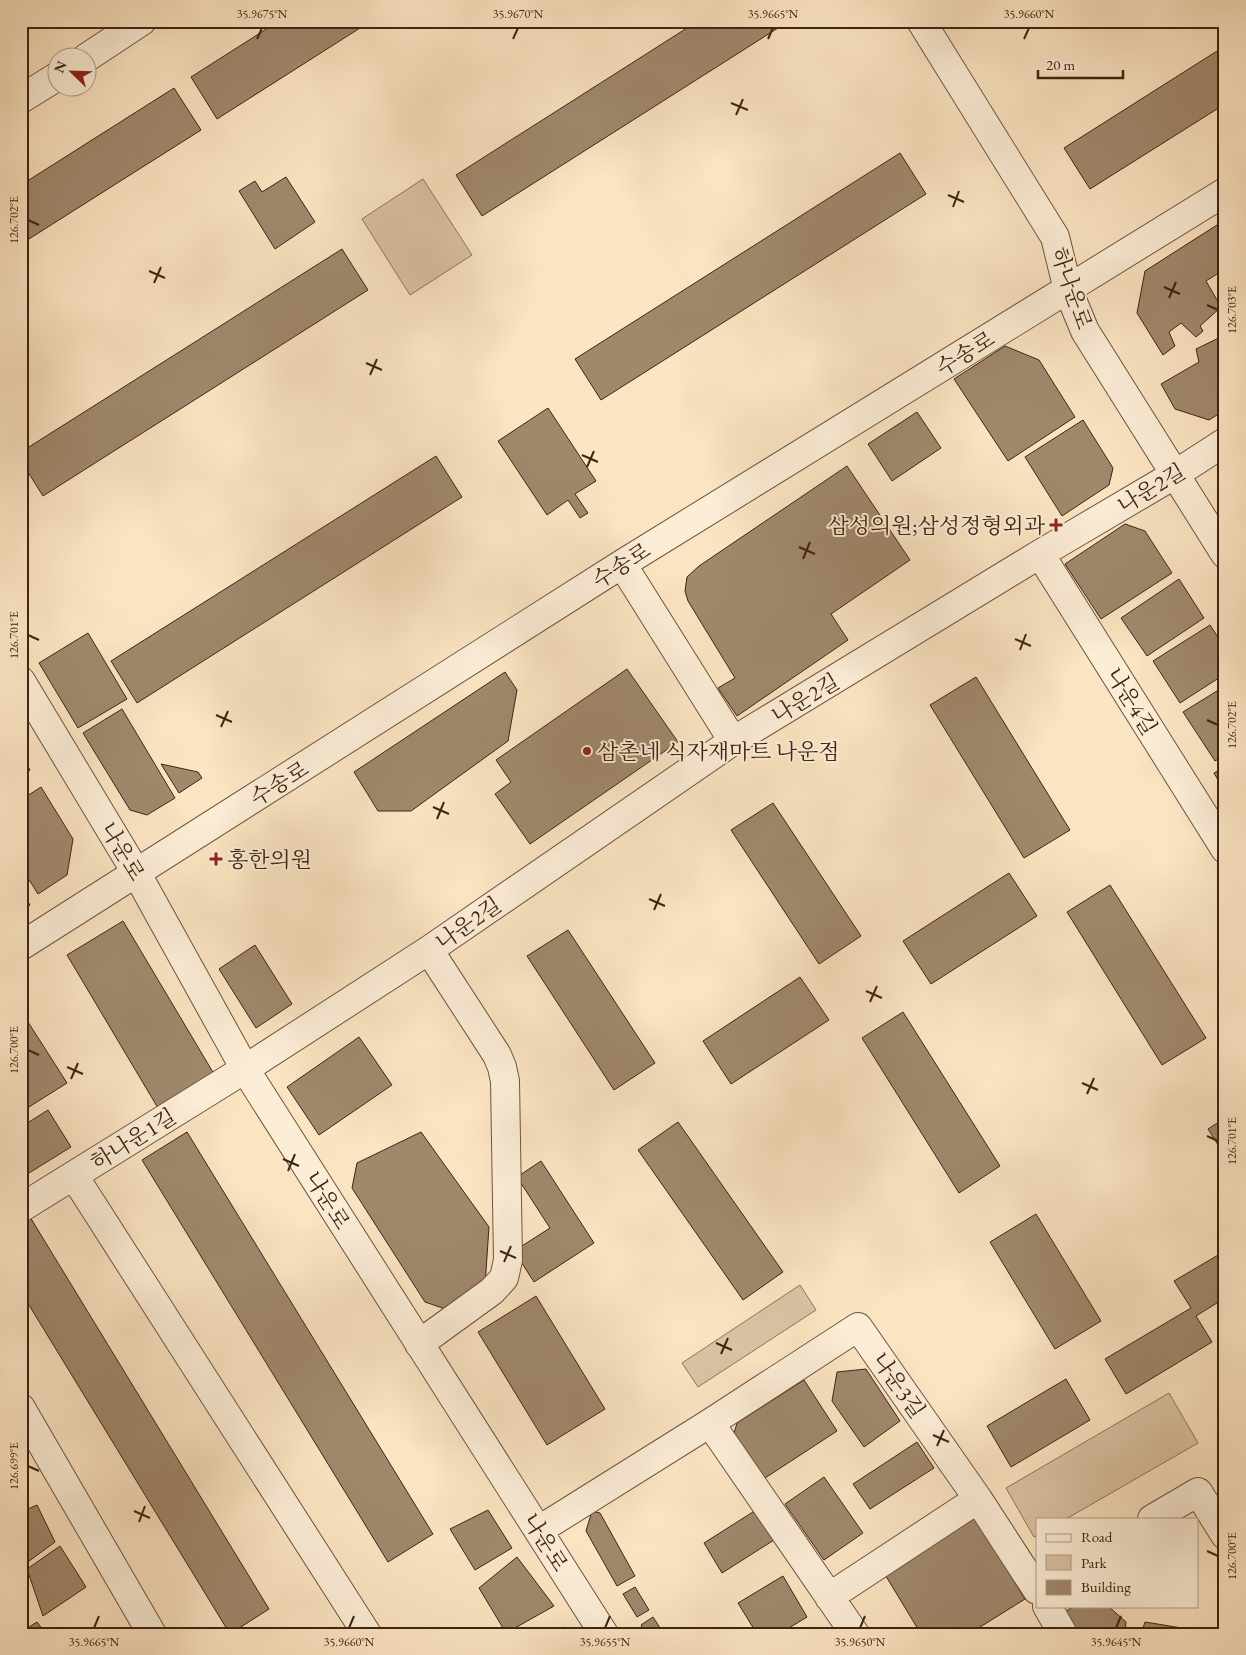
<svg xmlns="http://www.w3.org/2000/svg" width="1246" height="1655" font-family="'EB Garamond','Noto Serif KR',serif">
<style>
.green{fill:#dbc3a4;stroke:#8c745a}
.building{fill:#a0886d;stroke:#3e2411}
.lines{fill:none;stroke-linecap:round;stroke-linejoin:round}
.minor-casing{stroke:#6d543d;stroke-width:30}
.minor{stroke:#fcedd7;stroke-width:28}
.ticks{fill:none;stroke:#3e2411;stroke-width:2}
.poi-dot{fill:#8f2418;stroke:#fcedd7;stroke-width:2}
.labels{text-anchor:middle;stroke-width:4;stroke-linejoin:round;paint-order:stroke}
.street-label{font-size:22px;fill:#3e2411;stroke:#fcedd7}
.poi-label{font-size:22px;fill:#3e2411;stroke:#fcedd7;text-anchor:start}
.neatline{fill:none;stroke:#3e2411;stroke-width:2}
.ticks-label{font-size:12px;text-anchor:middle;fill:#3e2411}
</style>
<rect width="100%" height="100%" fill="#fbe4c2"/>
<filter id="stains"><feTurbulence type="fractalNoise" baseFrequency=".004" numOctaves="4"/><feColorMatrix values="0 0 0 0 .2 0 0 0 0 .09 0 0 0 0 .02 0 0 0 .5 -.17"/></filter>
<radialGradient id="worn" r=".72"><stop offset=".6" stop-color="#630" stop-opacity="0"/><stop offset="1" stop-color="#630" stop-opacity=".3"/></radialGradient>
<path class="green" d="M423 179 472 255 410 295 362 219Z
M800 1285 816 1310 698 1387 682 1363Z
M1169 1393 1198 1443 1066 1519H1037V1536L1034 1537 1006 1488Z"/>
<path class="building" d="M279 21H371L217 119 191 77Z
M698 21H789L482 216 456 175Z
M1225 46V104L1090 189 1064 148Z
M174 88 201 130 21 244V185Z
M900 153 926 194 601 400 575 359Z
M286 177 315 222 275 249 239 191 255 181 262 192Z
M1217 225 1225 239V269L1206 281 1221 307 1200 326 1203 331 1196 337 1181 323 1169 332 1175 346 1163 355 1137 313 1145 271Z
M342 249 368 290 43 496 21 461V452Z
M1225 335V410L1209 420 1175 409 1161 384 1199 362 1196 349Z
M1005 346 1039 360 1075 417 1008 461 954 379Z
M548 408 596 481 575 494 588 513 580 518 568 500 547 515 498 441Z
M917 412 941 448 892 481 868 444Z
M1083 420 1113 468 1109 485 1062 516 1025 457Z
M436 456 462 497 137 703 111 661Z
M847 466 910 560 831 614 848 640 737 716 718 688 735 678 688 601 685 591 687 577 699 566Z
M1125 524 1145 531 1172 573 1101 619 1065 564Z
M1179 579 1204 618 1147 656 1121 618Z
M1210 625 1225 648V674L1180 703 1153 661Z
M88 633 127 699 78 728 39 663Z
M627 669 678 742 530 844 495 794 511 782 496 760Z
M505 672 517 690 508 741 411 811H378L354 772Z
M976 677 1070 830 1024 858 930 705Z
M1225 686V755L1215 761 1183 712Z
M122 709 175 798 147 815 130 810 83 733Z
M21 754 30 770 21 776Z
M161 764 198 772 202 778 179 793Z
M1225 767V792L1214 773Z
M41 787 73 839 67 875 38 894 21 867V800Z
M773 803 861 936 819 964 731 830Z
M1009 873 1037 916 931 984 903 941Z
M1110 885 1206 1038 1162 1065 1067 912Z
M21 890 30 905 21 910Z
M123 921 214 1074 158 1108 67 955Z
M568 930 655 1063 614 1090 527 956Z
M255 945 292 1004 256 1028 219 969Z
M800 977 829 1020 731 1084 703 1041Z
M21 1011 67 1083 21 1112Z
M903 1012 1000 1166 959 1193 862 1038Z
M359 1037 392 1085 319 1135 287 1087Z
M48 1110 71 1147 21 1178V1127Z
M1225 1118V1156L1208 1129Z
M678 1122 783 1272 743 1300 638 1150Z
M187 1132 433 1534 388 1562 142 1160Z
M421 1132 489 1227 485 1286 451 1311 425 1302 352 1188 357 1163Z
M541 1161 594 1243 534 1282 514 1251 550 1228 517 1177Z
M1036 1214 1101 1321 1055 1349 990 1242Z
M30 1217 269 1609 230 1634 21 1292V1222Z
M1225 1251V1298L1196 1316 1212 1342 1126 1394 1105 1359 1191 1308 1174 1281Z
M536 1296 605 1409 547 1445 478 1332Z
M866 1369 900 1421 864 1447 832 1401 837 1372Z
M1066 1379 1090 1420 1011 1467 987 1426Z
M804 1380 837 1431 759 1482 732 1440 737 1423Z
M917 1442 934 1468 870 1509 853 1484Z
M824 1477 863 1533 824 1560 785 1504Z
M37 1505 55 1542 21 1567V1512Z
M488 1510 512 1548 475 1570 450 1529Z
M756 1510 774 1540 722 1573 704 1543Z
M592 1511 600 1513 635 1576 617 1586 586 1531Z
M971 1511 1025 1599 969 1634H921L881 1568Z
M60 1546 86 1587 43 1616 27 1569Z
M517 1557 554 1606 506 1633 479 1588Z
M783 1576 807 1617 779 1634H757L738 1603Z
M635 1587 649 1610 637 1617 623 1594Z
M1075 1606H1108L1126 1622 1125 1634H1070L1059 1615Z
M653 1617 664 1634H646L641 1625Z
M37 1622 46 1634H21V1632Z
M1145 1622 1194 1630 1193 1634H1141Z
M565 1627 570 1634H553Z"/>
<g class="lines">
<defs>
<path id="minor" d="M921 21 1055 237 1068 290 1085 331 1225 554
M86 58 142 21
M21 99 58 76
M1040 554 1225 849
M622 564 733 741
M21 681 137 874 245 1069 604 1634
M21 946 622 564 1225 192
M74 1176 367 1634
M21 1208 245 1069 429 950 733 741 1040 554 1174 475 1225 442
M419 1344 492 1291 504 1278 508 1260 505 1081 502 1067 497 1055 429 950
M21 1408 152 1634
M710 1423 855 1634
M1152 1519 1198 1492 1225 1535
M539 1530 710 1423 858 1327 978 1499 1037 1590
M829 1597 978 1499
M1047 1606 1063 1634"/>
</defs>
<use href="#minor" class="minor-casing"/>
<use href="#minor" class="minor"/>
</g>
<path class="ticks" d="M257 39 262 28M513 39 518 28M768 39 773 28M1024 39 1029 28M731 103 748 110M736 115 743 99M948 195 964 202M953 207 959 191M28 220 39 225M149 271 165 278M154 283 161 267M1164 287 1180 294M1169 298 1176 282M1207 305 1218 310M366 363 382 370M370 375 377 359M582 455 598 462M587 467 594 451M799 547 815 554M803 559 810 542M28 635 39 640M1015 639 1031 646M1020 650 1026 634M216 715 232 722M1207 720 1218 725M221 727 228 711M433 807 449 814M437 819 444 802M649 899 665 906M654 910 661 894M866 991 882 998M870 1002 877 986M28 1050 39 1055M67 1067 83 1074M71 1079 78 1063M1082 1083 1098 1090M1087 1094 1094 1078M1207 1136 1218 1141M283 1159 299 1166M288 1171 295 1154M500 1251 516 1258M504 1262 511 1246M716 1343 732 1350M721 1354 728 1338M933 1435 949 1442M937 1446 944 1430M28 1466 39 1471M134 1511 150 1518M139 1522 145 1506M1207 1551 1218 1556M94 1628 99 1616M349 1628 354 1616M605 1628 610 1616M860 1628 865 1616M1116 1628 1121 1616"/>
<g class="poi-dot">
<path d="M1053.5 517.5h5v5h5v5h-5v5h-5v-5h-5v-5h5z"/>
<circle cx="587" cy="751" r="5"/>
<path d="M213.5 851.5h5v5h5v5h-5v5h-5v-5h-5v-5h5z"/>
</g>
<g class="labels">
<g class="street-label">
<text transform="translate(1072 288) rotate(71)" y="8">하나운로</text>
<text transform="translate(965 353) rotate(-32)" y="8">수송로</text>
<text transform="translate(1151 488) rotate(-31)" y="8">나운2길</text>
<text transform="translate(621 565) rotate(-33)" y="8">수송로</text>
<text transform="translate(805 698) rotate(-31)" y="8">나운2길</text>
<text transform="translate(1132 701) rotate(58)" y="8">나운4길</text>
<text transform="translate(279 783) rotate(-32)" y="8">수송로</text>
<text transform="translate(123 851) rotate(59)" y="8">나운로</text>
<text transform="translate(468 923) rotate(-35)" y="8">나운2길</text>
<text transform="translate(133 1139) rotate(-32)" y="8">하나운1길</text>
<text transform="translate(328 1200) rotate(58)" y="8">나운로</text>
<text transform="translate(899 1385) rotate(55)" y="8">나운3길</text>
<text transform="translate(546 1542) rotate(58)" y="8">나운로</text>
</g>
<g class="poi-label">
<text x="1045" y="533" text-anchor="end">삼성의원;삼성정형외과</text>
<text x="597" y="759">삼촌네 식자재마트 나운점</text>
<text x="227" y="867">홍한의원</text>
</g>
</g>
<rect width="1246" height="1655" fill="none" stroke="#fbe4c2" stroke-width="55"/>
<rect x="1036" y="1518" width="162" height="90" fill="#fcedd7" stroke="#b09d88"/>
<rect x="1046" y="1534" width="25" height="8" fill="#fcedd7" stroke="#b09d88"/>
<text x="1081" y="1542" font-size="15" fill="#3e2411">Road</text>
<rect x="1046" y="1555" width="25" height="15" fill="#dbc3a4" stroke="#b09d88"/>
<text x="1081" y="1568" font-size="15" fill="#3e2411">Park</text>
<rect x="1046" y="1580" width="25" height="15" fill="#a0886d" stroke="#b09d88"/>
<text x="1081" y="1592" font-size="15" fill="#3e2411">Building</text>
<g transform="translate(72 72) rotate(293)"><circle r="24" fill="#fcedd7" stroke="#b09d88"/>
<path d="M0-4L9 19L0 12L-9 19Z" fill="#8f2418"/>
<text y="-8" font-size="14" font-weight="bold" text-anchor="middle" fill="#3e2411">N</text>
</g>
<path d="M1038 70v8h85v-8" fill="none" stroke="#3e2411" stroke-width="2.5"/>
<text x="1046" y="70" font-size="15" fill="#3e2411" stroke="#fcedd7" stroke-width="4" paint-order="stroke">20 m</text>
<rect x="28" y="28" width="1190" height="1600" class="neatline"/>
<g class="ticks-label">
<text x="262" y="18">35.9675°N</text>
<text x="518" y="18">35.9670°N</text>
<text x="773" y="18">35.9665°N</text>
<text x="1029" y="18">35.9660°N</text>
<text transform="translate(14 220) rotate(-90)" y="4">126.702°E</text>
<text transform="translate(1232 310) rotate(-90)" y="4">126.703°E</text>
<text transform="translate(14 635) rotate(-90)" y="4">126.701°E</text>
<text transform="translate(1232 725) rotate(-90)" y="4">126.702°E</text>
<text transform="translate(14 1050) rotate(-90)" y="4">126.700°E</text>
<text transform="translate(1232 1141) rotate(-90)" y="4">126.701°E</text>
<text transform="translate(14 1466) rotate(-90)" y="4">126.699°E</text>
<text transform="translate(1232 1556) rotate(-90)" y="4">126.700°E</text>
<text x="94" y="1646">35.9665°N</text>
<text x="349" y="1646">35.9660°N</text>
<text x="605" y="1646">35.9655°N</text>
<text x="860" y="1646">35.9650°N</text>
<text x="1116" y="1646">35.9645°N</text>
</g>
<rect width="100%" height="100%" filter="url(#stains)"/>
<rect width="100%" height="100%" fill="url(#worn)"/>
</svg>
